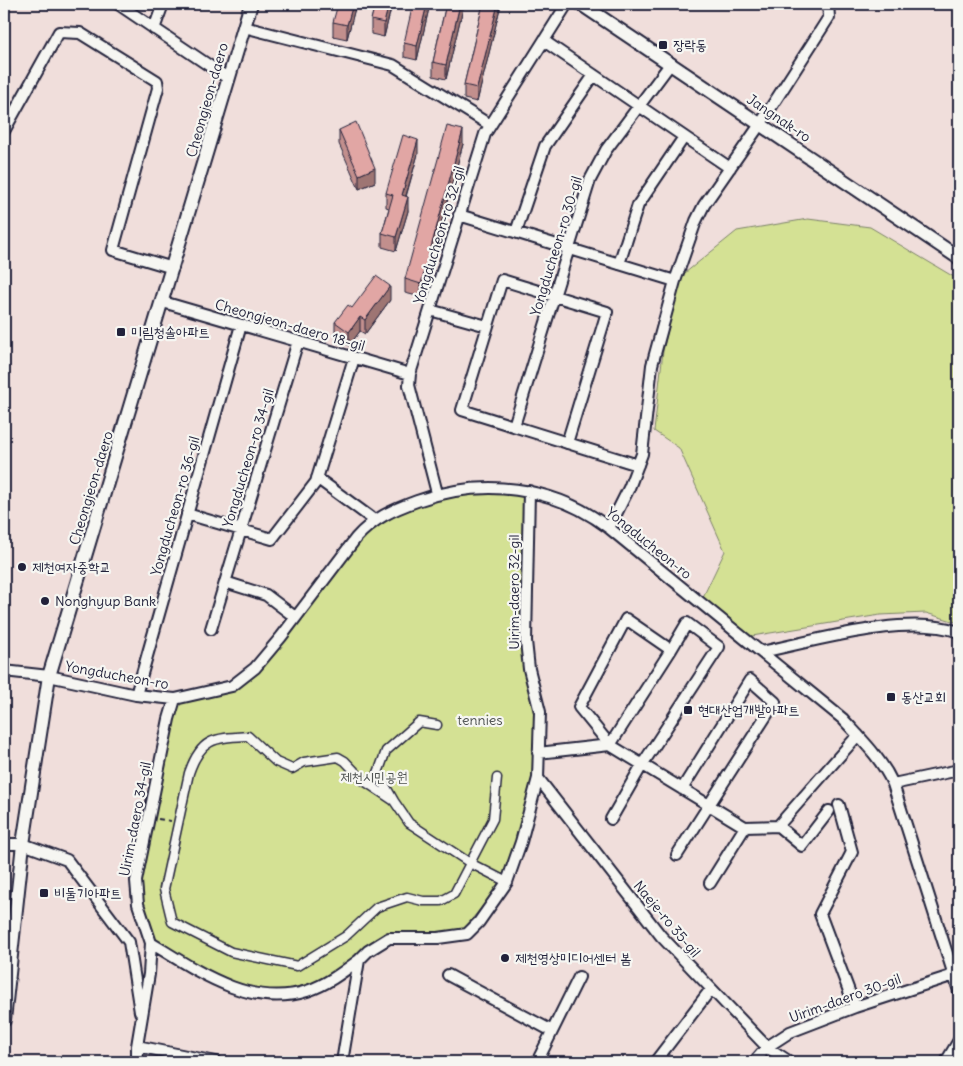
<svg xmlns="http://www.w3.org/2000/svg" width="963" height="1066" font-family="Delius,'Poor Story',sans-serif">
<style>
.green{fill:#d4e194;stroke:#7b8268}
.lines{fill:none;stroke-linecap:round;stroke-linejoin:round}
.pedestrian-casing{stroke:#22223b;stroke-width:11}
.minor-casing{stroke:#22223b;stroke-width:14}
.tertiary-casing{stroke:#22223b;stroke-width:16}
.path{stroke:#22223b;stroke-width:2;stroke-dasharray:5 4;stroke-linecap:butt}
.pedestrian{stroke:#f6f6f2;stroke-width:8}
.minor{stroke:#f6f6f2;stroke-width:10}
.tertiary{stroke:#f6f6f2;stroke-width:12}
.wall{fill:#c28f8d;stroke:#22223b}
.shaded-wall{fill:#9e7473;stroke:#22223b}
.building{fill:#e1a6a4;stroke:#22223b}
.poi-dot{fill:#22223b;stroke:#f6f6f2;stroke-width:2}
.labels{text-anchor:middle;stroke-width:4.5;stroke-linejoin:round;paint-order:stroke}
.poi-label{font-size:14px;fill:#22223b;stroke:#f6f6f2;text-anchor:start}
.street-label{font-size:14px;fill:#22223b;stroke:#f6f6f2}
.park-label{font-size:14px;fill:#4e5251;stroke:#f6f6f2}
</style>
<rect width="100%" height="100%" fill="#f0dedb"/>
<filter id="ink" filterUnits="userSpaceOnUse"><feTurbulence type="fractalNoise" baseFrequency=".02" numOctaves="2"/><feDisplacementMap in="SourceGraphic" scale="10" xChannelSelector="R" yChannelSelector="G"/><feConvolveMatrix kernelMatrix="1 2 1 2 8 2 1 2 1" color-interpolation-filters="sRGB"/></filter>
<g filter="url(#ink)">
<path class="green" d="M808 219 870 227 959 280V623L926 613 880 615 752 636 703 597 725 551 679 448 654 431 663 351 680 277 737 231Z
M484 492 526 495V641L540 712 538 778 503 881 463 930C453 931 443 933 433 934 421 935 394 932 384 937 363 948 346 967 325 979 264 1012 205 970 153 939L142 904 140 880 178 702 217 693 261 666 285 641 301 615 359 541 382 519 439 497Z"/>
<g class="lines">
<defs>
<path id="pedestrian" d="M437 725 419 722 386 751 378 773 394 801 409 823 470 863 507 882
M394 801 364 781 345 761 338 757 304 762 292 769 276 762 248 736C214 738 201 738 189 773L164 889 172 922 231 952 297 966 346 936 377 907 407 897 423 901H441L454 894 493 819 497 778"/>
<path id="minor" d="M118 4 229 79
M244 27 393 65 490 125
M154 29 163 4
M544 41 730 168
M4 131 59 32 80 33 157 81 158 88 113 250 173 268
M459 215 675 281
M516 232 545 146 594 75
M619 264 638 205 684 137
M163 302 410 374
M430 310 487 326
M514 426 590 180 606 150 671 63
M567 443 607 312 502 280 462 410 638 465
M317 478 374 520
M437 493 409 385 410 374 485 134 567 4
M187 514 272 539 316 482 354 358
M609 528 629 488 642 454 652 365 675 281 696 221 704 205 761 123 822 28 829 17 828 4
M225 582 266 595 295 617
M211 629 298 341
M761 652C815 641 907 613 959 632
M4 671 49 676 136 695 165 698 175 699 232 686 255 668 281 637 356 538C374 518 392 510 417 501 482 478 553 485 609 528L843 719C862 740 881 758 893 784L959 991
M136 695 241 325
M538 753 610 745 579 707 626 619 671 650 610 745 745 827 778 826 858 735
M538 778 661 936 767 1047 790 1062
M893 784 959 770
M839 805 852 852 820 914 855 1007
M611 819 642 765 719 647 687 623 671 650
M778 826 802 846 829 811
M4 844H23L67 860 129 942 140 1012
M677 855 775 702 750 680 682 789
M710 883 745 827
M151 943C197 971 250 1009 307 991 326 985 343 972 359 960
M448 975 552 1031
M137 1046 216 1062
M137 1062V1046L149 974 151 943 138 904 136 881 169 719 175 699
M342 1062 359 960 368 951 389 938H438L467 934 479 922 507 882 521 842 538 778 540 712 529 669 526 641 529 491
M537 1062 579 977
M655 1062 711 989
M754 1062 767 1047 790 1032 855 1007 954 975"/>
<path id="tertiary" d="M581 4 959 258
M4 1020 23 844 49 676 251 4
M947 1062 959 1042"/>
</defs>
<use href="#pedestrian" class="pedestrian-casing"/>
<use href="#minor" class="minor-casing"/>
<use href="#tertiary" class="tertiary-casing"/>
<path class="path" d="M158 819 171 821"/>
<use href="#pedestrian" class="pedestrian"/>
<use href="#minor" class="minor"/>
<use href="#tertiary" class="tertiary"/>
</g>
<path class="wall" d="M356 4 347 39 333 36V22Z
M375 4H392L384 37 371 34V20Z
M430 4 417 60 404 57V43Z
M446 4H464L446 79 433 76V62Z
M483 4H501L477 102 464 99V85Z
M339 130 375 182 359 189 339 144Z
M463 144 421 297 405 293V279Z
M418 154 406 197 408 211 396 251 382 247V233L389 208 386 207V193Z
M390 300 365 334 360 331 349 346 335 336V322L352 308Z"/>
<path class="shaded-wall" d="M8 4H13L9 8 4 36V27Z
M353 4H356L347 39V25Z
M389 4H392L384 37V23Z
M427 4H430L417 60V46Z
M460 4H464L446 79V65Z
M498 4H501L477 102V88Z
M463 130V144L421 297V284Z
M418 140V154L402 209V195Z
M375 168V182L359 189V175Z
M408 197V211L396 251V237Z
M390 286V300L365 334V320Z
M360 317V331L349 346V332Z"/>
<path class="building" d="M4 4H8L4 27Z
M338 4H353L347 25 333 22Z
M375 4H389L384 23 371 20Z
M413 4H427L417 46 404 43Z
M446 4H460L446 65 433 62Z
M483 4H498L477 88 464 85Z
M356 122 375 168 359 175 339 130Z
M447 126 463 130 421 284 405 279Z
M403 135 418 140 402 195 408 197 396 237 382 233 393 195 386 193Z
M376 276 390 286 365 320 360 317 349 332 335 322 348 305 352 308Z"/>
</g>
<g class="poi-dot">
<rect x="658" y="40" width="10" height="10" rx="2.5"/>
<rect x="116" y="327" width="10" height="10" rx="2.5"/>
<circle cx="22" cy="567" r="5"/>
<circle cx="45" cy="601" r="5"/>
<rect x="886" y="692" width="10" height="10" rx="2.5"/>
<rect x="683" y="705" width="10" height="10" rx="2.5"/>
<rect x="39" y="888" width="10" height="10" rx="2.5"/>
<circle cx="505" cy="958" r="5"/>
</g>
<g class="labels">
<g class="poi-label">
<text x="673" y="50">장락동</text>
<text x="131" y="337">미림청솔아파트</text>
<text x="32" y="572">제천여자중학교</text>
<text x="55" y="606">Nonghyup Bank</text>
<text x="901" y="702">동산교회</text>
<text x="698" y="715">현대산업개발아파트</text>
<text x="54" y="898">비둘기아파트</text>
<text x="515" y="963">제천영상미디어센터 봄</text>
</g>
<g class="street-label">
<text transform="translate(207 100) rotate(-74)" y="5">Cheongjeon-daero</text>
<text transform="translate(779 118) rotate(34)" y="5">Jangnak-ro</text>
<text transform="translate(439 235) rotate(-73)" y="5">Yongducheon-ro 32-gil</text>
<text transform="translate(556 246) rotate(-73)" y="5">Yongducheon-ro 30-gil</text>
<text transform="translate(290 325) rotate(16)" y="5">Cheongjeon-daero 18-gil</text>
<text transform="translate(248 458) rotate(-73)" y="5">Yongducheon-ro 34-gil</text>
<text transform="translate(91 488) rotate(-73)" y="5">Cheongjeon-daero</text>
<text transform="translate(175 506) rotate(-74)" y="5">Yongducheon-ro 36-gil</text>
<text transform="translate(649 543) rotate(39)" y="5">Yongducheon-ro</text>
<text transform="translate(514 592) rotate(-90)" y="5">Uirim-daero 32-gil</text>
<text transform="translate(117 675) rotate(10)" y="5">Yongducheon-ro</text>
<text transform="translate(135 819) rotate(-79)" y="5">Uirim-daero 34-gil</text>
<text transform="translate(667 919) rotate(50)" y="5">Naeje-ro 35-gil</text>
<text transform="translate(845 998) rotate(-20)" y="5">Uirim-daero 30-gil</text>
</g>
<g class="park-label">
<text x="480" y="725">tennies</text>
<text x="374" y="782">제천시민공원</text>
</g>
</g>
<rect width="963" height="1066" fill="none" stroke="#f6f6f2" stroke-width="20"/>
<rect x="10" y="10" width="943" height="1046" fill="none" stroke="#22223b" stroke-width="2" filter="url(#ink)"/>
</svg>
